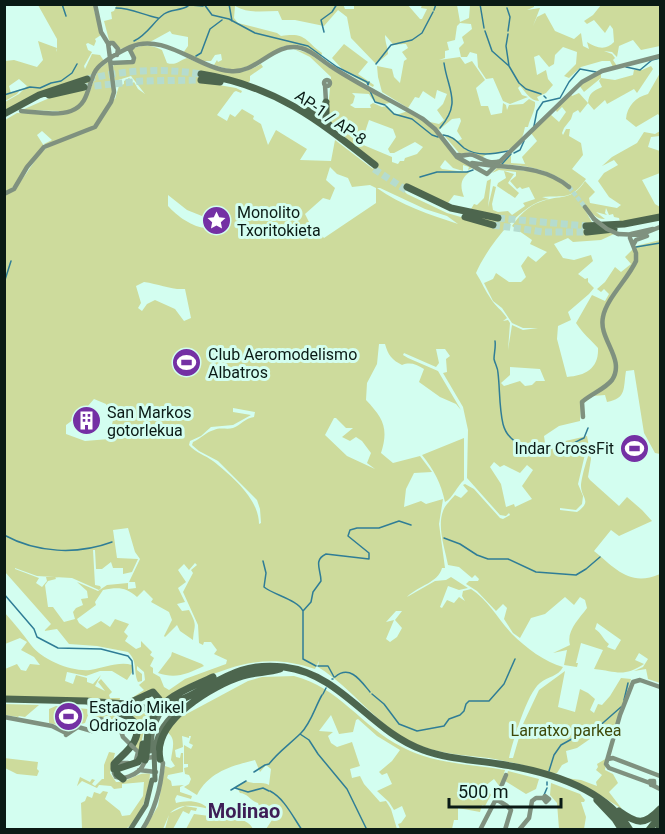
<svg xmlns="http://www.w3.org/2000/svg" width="665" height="834" font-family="Roboto,sans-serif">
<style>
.green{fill:#cddb9c;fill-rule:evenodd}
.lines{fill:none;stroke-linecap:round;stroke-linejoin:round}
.stream{stroke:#2f7d96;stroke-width:1.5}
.secondary-tunnel{stroke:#b5dccf;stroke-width:4.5;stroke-dasharray:4.5 2;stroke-linecap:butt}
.highway-tunnel{stroke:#b5dccf;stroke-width:7;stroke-dasharray:7 3.5;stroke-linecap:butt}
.secondary{stroke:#7f917f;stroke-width:4.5}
.primary{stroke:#647a65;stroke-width:5}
.highway{stroke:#4d664e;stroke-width:7}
.secondary-bridge{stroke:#7f917f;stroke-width:4.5}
.primary-bridge{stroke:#647a65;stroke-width:5}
.highway-bridge{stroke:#4d664e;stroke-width:7}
.labels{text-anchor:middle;stroke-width:6;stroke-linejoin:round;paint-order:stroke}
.street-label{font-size:16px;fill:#0a1a15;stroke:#d3fef0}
.poi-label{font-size:16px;fill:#0a1a15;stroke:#d3fef0;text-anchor:start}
.park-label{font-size:16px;fill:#3e4909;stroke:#d3fef0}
.quarter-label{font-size:20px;font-weight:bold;fill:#3e1e56;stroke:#d3fef0}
</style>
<rect width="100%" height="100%" fill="#d3fef0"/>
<path class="green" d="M117 4H343L345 9H354V5L407 4 420 19H422L427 9 421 8 422 5H457L460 22 469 18 470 5H534V7L527 10 540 8 533 26 537 17 545 13 555 31 574 39 581 33 583 46 589 49 587 42C596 48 606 51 614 42L613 29 610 25 605 33 594 20 587 24 584 21 593 15 601 5 660 4V46L641 50 633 40 619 46 617 57 612 52 604 51 612 54 615 58 613 60 617 66 613 67 610 61H602L581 67 569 78 564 76 576 64 577 52 563 47 555 55 554 64 549 67 539 55 534 57 537 75 546 70 548 79 553 85 546 93 537 97 539 101C530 101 526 92 520 86L518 88 522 95 528 97 510 104 503 101 493 78 486 79 478 67 477 54 470 52 467 57H461L459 48 464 43 462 37 472 29 471 24 460 23 457 26 455 40 447 42 449 50 445 51V58L439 60 460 57 465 64 472 61 485 80 476 88 481 106H488L491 115 502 113 503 103 506 105 507 110 509 105 523 104 529 99 535 102C536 110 530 118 528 127H525C524 130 524 134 522 137 516 148 499 156 487 154L480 159 471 152 460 154 443 134 454 138 458 141 462 139 457 131 461 121 460 118 452 119 439 130 430 122 439 124 444 120 437 110 443 104 447 94 437 90 435 99 423 91 419 98 415 97 408 108 382 92 378 77 377 66 392 69 394 77 400 83 404 61 407 59 402 52 408 48 406 44C389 44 398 49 385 35 385 43 388 47 388 54L376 64 351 38 347 17 338 10 324 26 295 20H282L278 11C263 11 249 14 235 6L234 18 238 23 277 33 281 36C306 32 304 40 322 53L321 57C283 28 276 58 242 68 232 71 224 68 214 65L217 60 218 62 222 60 221 54 215 55 211 61H203L183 53 188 46V37L172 34 170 31 150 42 120 49 109 40 104 21 112 19 111 12 114 11Z
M38 5H95L94 10 101 35 95 39 96 41 94 46 88 43 86 44 88 50 92 52 84 66 85 69 92 54 100 55 104 61 93 74 87 93H89L98 70 109 61 113 83 111 100 115 99 119 86 124 84V81L129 78 133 81 128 82 130 85 134 82 138 89 145 94 131 76 115 81 113 67 114 64 133 63 135 58 131 50C141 44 152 45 162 50L167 63C176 66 180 60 187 58 214 69 233 81 261 64L263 67 250 76V81L247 83 218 74 201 73 203 76 226 81 203 78 201 79 202 82 236 88 242 91 241 93 236 91 234 92 217 115 227 121 230 114 235 117 242 109 254 116 253 119 261 124 268 145 276 130 307 149 300 160 331 161 335 140 373 169 375 162 348 140 327 120 331 77 310 57 294 49 308 53 331 69 392 102C382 106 374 104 369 94L352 93 355 96 353 103 350 105 355 108H371L370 105 373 103 382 107 387 106 396 115 408 111 431 125 455 156 474 167 468 170 469 167 463 165V171L453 168 445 160 440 167 442 169 465 172 473 170C461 177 459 184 464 197L454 195 448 203 407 185 404 191 407 194 447 213 492 226 493 223 460 213 497 220 498 218 497 216 471 209 474 204 477 205 484 198 487 181 491 179 488 207 493 186 496 187 492 204 493 210 498 212 508 211 512 215 525 206 523 203 538 198 535 199 529 187 522 189 520 187 517 189 510 181 516 176V172L499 170 492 173 497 168 537 172 551 177 569 188V184C549 169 525 165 500 164L511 153V163L525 164 522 157 537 141 531 133 550 114 559 122 566 112 562 107 557 112 555 109 570 93 572 96 579 93 588 103 580 113 578 110 573 113 571 119 564 128 562 133 563 135 566 129H570L569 136 581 143 583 155 572 169 586 179C571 201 564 195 542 197L549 199C521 202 486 249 476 273 482 282 485 291 491 299 495 306 502 310 507 318L503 321 508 320 510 323 508 350 512 325 523 330 538 328H523L512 323 502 308 493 301 484 283 493 279 496 273 509 282H521L526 277 521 266 528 256 536 262 547 252 530 244 532 240 512 226C519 216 528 206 540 202 559 194 572 202 585 181L595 192 589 198 590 203 617 208 621 205 609 197 598 181 604 173 618 165 614 160 602 166 612 157 637 143 644 132 655 134 660 131V136L651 137 648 147 660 151V173L642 180 655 204 660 207V215L620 222 619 218 614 217 613 214 609 215 606 208 605 213 607 215 596 212 605 219C595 219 593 213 585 207V210L593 224H587L586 227 603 229 588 230 587 234 610 232 614 234 601 240 573 242 568 238 554 244 563 258 574 260 591 255 593 261 578 274 585 279 588 278V282L594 288 589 294 568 312 571 320 558 326 557 339 567 377C586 376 599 368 598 348 589 338 584 335 576 323L592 295 605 301 609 294 604 289 601 292 597 289 605 282 615 267 621 272 631 264 625 257 636 246 660 240V454L655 453 644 433 634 370 626 371C623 389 627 398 607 402L605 395 593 396 581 405 580 421 559 426 544 436 545 443 548 445 587 436 589 447 586 450 578 484 583 496 582 504 576 510 560 508V510L577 512C593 501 581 498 581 486 581 479 587 458 590 451L591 459 588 477 590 480 619 506 627 497 642 510 652 521 619 536 611 530 594 551C616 569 630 587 660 574V683L648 679 646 669 634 671 643 667 648 659 639 653 635 660 644 664C623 678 616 671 594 669L603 650 581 643 576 663H578L577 667 564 665 567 650 553 653 570 645C566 631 579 619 587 608L585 600 580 597 574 605 565 597 545 614 531 618 520 638 513 633 504 619 507 608 503 604 496 611 477 591 466 584 469 581H478L479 579 475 575 472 578 459 567 448 565C445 549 437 527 443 511 445 505 451 500 455 495L461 498 468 491 463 485 465 484 474 489 500 518 503 519 510 515 509 513 506 516 500 515 467 478 468 430 463 407 443 373 447 372 446 359 450 356 445 349H436L439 363 436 367 404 353 403 355 408 358 438 371 461 410 456 404 440 397 419 382 424 369C416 364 410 362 402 365 392 360 388 355 385 344H379L377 364 367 383 366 400C383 418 389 428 381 453L393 463 420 456 432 472 414 473 406 489 404 507 421 501 426 504 443 499 439 524 445 568H442C438 583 419 585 407 597L435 581 446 580 451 577 468 588 459 590 448 586 440 607 442 608 447 600 454 603 459 597 465 601 462 596 463 591 471 589C488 600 498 619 512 634 526 648 545 662 563 667 558 677 548 676 540 683 527 693 513 741 509 758H513L523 724 539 690 565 671 558 707 575 712 580 689 588 693 595 699 590 710 594 713 598 704 602 705 610 696 621 678 631 679 613 738 600 732 577 748 566 751 568 762 562 765 557 773 552 774C531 766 510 762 489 758 464 755 439 754 416 744 376 726 354 689 318 667L319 661 315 669C272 654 240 662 199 680 185 686 170 693 160 704V695L156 691C143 689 136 702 124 703L144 690 139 685 145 680 144 672 137 666V670L142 674V681L138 682C133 671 138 661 128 652L97 646 69 644 57 629 44 631 51 624 5 572 4 194C22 190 31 159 48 147L44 144 52 140 42 131 37 135 44 146 30 162 15 185 7 192 4 189 5 120 17 113 58 114 59 111 22 110 54 96 83 90 82 86 50 93 87 80 86 78 58 86 5 110V102L19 94 27 86 19 79 9 86 11 93 21 89 17 94 5 101V61L14 60 37 67 43 60 38 41 57 48 56 52 57 50V39ZM369 120 393 129 396 137 388 149 390 153H394L415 142 423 147 417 154 405 158 404 161H400L398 164 392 162V157L361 144ZM330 167 337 174 348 178 352 187 370 185 376 188V203L324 238 309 222 305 214 323 198 330 200 335 188 326 180ZM377 188H380L425 209 447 216 458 224C431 215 400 205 377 188ZM168 195 187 210 202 216 214 227C198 232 178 217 168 206ZM144 282C159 284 171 290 185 289L191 318 184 321 175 309 155 300 147 304 142 311 138 308 141 303 136 286ZM510 367 540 369 545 381H536L532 385 525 386 520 381 504 386 501 383 510 375ZM94 399 106 404 113 420 109 439 85 441 66 434V425L81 414ZM233 408 255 412 254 417C245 418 241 425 233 428 227 430 220 427 214 430 206 432 200 439 193 442L192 445 199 451 218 461 257 500 260 509 261 523 259 524C259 499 232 476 213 461 205 455 196 453 189 445L190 441 201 436 211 427 233 425 251 415 233 412ZM334 418H336L346 428H353L342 437 350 441 356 437 362 441 371 453 367 463 375 469 347 456 325 435ZM494 462 500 467 504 465 520 473 527 465 533 470 522 486 532 499 515 507 514 504 506 507 501 484 490 467ZM128 528 135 552 140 559 129 582H135L136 588 128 589V583L107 585 98 591 77 582 87 591 88 598 81 599 83 605 76 608 73 612 75 619 64 622 53 607H48L45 585 48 581 56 579 55 577H46L47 581 42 587 36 583 39 578 15 569V568L37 576 72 578 99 590 101 588 100 586 95 585 93 550H95L96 569H102L111 562 113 568H123V574L132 572 138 559 117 558 113 530ZM195 563 197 565 191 570 193 573 183 592 198 625 199 643 203 645 204 642H211L217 650 214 654 227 660 226 664 185 679 169 690 164 687 160 677 153 673V668L150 666 154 658 150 655 152 652 141 641V647L136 649 125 641 128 636 124 632 129 624 115 619 110 627 101 621 87 629 79 623 77 619 96 605 95 602 103 590C118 587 126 587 137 597L144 590 153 599 151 602 169 612 172 620 164 636 165 637 177 625 180 631 193 640C194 624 198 627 189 610L182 611 177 604 185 602 178 588 186 582 178 570 184 564 189 570ZM396 611H402L395 620 402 628 397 637 390 642 386 639 394 620 386 622ZM597 623 621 640 615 650 607 647 609 644C603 640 602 633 595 629Z
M344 44 368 62 358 74 374 85 373 87 345 72 332 58Z
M651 66 653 69 637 93 634 89 607 104 605 100 594 110 588 103C589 93 593 91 602 87L599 81 601 78 584 92 579 85 601 73V78L615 80 633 75 634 70H642Z
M660 73V117L658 114 636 127 626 119C627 106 636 97 648 94Z
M504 171 514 174 508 183 519 193 515 198 497 186 498 183 506 178Z
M464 438V480C457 486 453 498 445 502 441 483 434 470 422 455Z
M4 612C14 623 23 634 31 645 42 660 72 672 90 670 104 668 119 661 132 665L133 671 127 680 112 671H100L86 676 67 672 65 681 73 684 76 675 87 678V682L93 684 101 675 95 686 105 691 98 682 101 679 112 692 109 695 110 698H120L119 703 5 697V669L17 664 21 670 26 671 30 664 40 665 34 657 21 650 27 642 20 638 5 644Z
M172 652 202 664 204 666C187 674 176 679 158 673L171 656Z
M294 676C339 687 362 727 402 747 434 764 470 764 505 770L500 787 494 779 485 786 491 795 485 806 482 805 480 812 458 808V820H454L452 829H400L398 824 401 823 406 816 402 806 394 810 389 802 377 791 392 784 387 773 382 775 379 772 392 761 400 750 377 736 358 719 356 720 353 732 339 734 331 715 319 731 333 732 328 736 331 743 337 747 352 742 360 766 350 769 352 778 360 776 364 784 380 802 386 801 391 809 397 829H266L276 814 263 806V804L259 806 258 803C252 802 247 793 240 793L236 786 246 781C254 785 262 781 269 785L271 769 266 765 260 772 255 760C231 766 209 772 197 795L184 787 189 784 191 779 189 775 185 774 184 768 188 767V764H184V745L191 749 193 745 189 743 191 736H189V738L182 736 183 747 175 750 176 757 180 758 181 753H183V772L168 775 167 778 171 781 172 786 184 785 180 787V792L192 796 191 799 177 795 175 799 176 803C187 800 200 800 209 809 195 806 182 802 170 813L185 806 197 808 196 811 191 810 189 814 183 811 173 829H165L169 815 163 829 144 830 158 806 165 766 171 768 175 766 171 760C172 749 177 739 167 732L179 718 248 681 262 677Z
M4 704 39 705 25 717 19 716 18 717 5 715Z
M56 706 98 710 118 714 114 725 111 726 104 718H100L95 721 92 719 95 714 90 710 85 723 73 726 71 729C62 728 57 724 49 723V709Z
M124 712 133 714 151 713 145 726 139 753 134 745 137 730Z
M109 752 115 753 110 773 116 782C129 783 137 771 150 774 149 790 141 822 125 829 116 832 92 829 82 829L81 803 85 801 87 796 92 798 94 792 100 794 103 791 108 792 105 799 120 811 122 816 130 815 143 796 144 782 122 784V788L114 789 111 786 99 785 97 788 82 781 77 786 80 777 90 782 92 779 95 780 92 784 95 786 102 779H104V765Z
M4 758 38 762 37 769 39 771 37 776 17 774 5 768Z
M607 758 605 770 613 774 618 783 609 792 622 809 589 788 565 778 581 780 597 786 596 782 602 775 596 770 598 767 597 764Z
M508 771 539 779 536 789 526 794 505 781Z
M551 783 580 794 585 800 584 802H581L586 817 584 829H559L557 803 550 795Z
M235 811C238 821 249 820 253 829H186L194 814 217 817 219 820Z"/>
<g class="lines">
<path class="stream" d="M62 4 66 16
M177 4 203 6
M204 4 212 15 229 19 255 33 308 46 337 67 367 82 368 85 369 82
M229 4 232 21
M480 4 484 28
M116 8C131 8 143 15 158 18
M507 8 510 17 508 31
M434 10 436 4
M485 31 492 51 509 66 519 83 526 89 541 94
M324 32 321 20 332 12 337 4
M508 34 506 46 509 66
M134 41C148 34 153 22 164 14 171 9 180 11 188 6
M196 56 201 53 210 29 222 20
M376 64 391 45 412 40 422 33 433 12
M626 67 640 70 652 60 660 58
M370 91 375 102 385 105
M4 95 30 87 40 88 51 83 61 81 72 73 77 64
M544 96 546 98
M386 106 394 114 412 119 432 135 438 137
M534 126 537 111 543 102 560 98 569 82 580 69 596 72
M440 128C462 102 448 91 444 63
M443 135C453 136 457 142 464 148 477 157 494 154 508 151
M514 153 520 150 524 141
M502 164 511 154
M420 177 437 172H467L473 170
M636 247 660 243
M4 283 11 261
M495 341C496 347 494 353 494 359 495 364 498 368 498 373 500 389 499 407 503 424 510 452 546 449 567 445 574 444 578 440 584 438L588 428
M4 535C37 553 77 555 112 542
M444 538 460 544 477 555 488 559H508L536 572 576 575 586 569 600 557
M263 561 266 573 264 587C274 595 298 600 303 611
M4 594 34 629 37 637 58 648 101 649 128 656 132 661 133 674
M316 666 303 659V611L311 602 313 592 321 581C321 570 313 560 326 554L369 559V553L348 536 350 530 357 528H379L399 521 411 525
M318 666H328L334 677
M335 677C350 664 361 681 370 692
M332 679H333
M323 694 326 688
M372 694 384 704 399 724 417 731 444 726 449 719 460 715 464 711 466 704 469 701H489L504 684 515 659
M624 700 628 683
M300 734 309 740 318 754 347 789 367 830
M549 771 554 755 561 745 579 735 584 731 596 729 621 707
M254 772 265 765 269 764C278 752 290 744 301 733 311 723 315 707 322 695
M547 785V782
M235 788 248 792 263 788 269 791
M231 790 246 781
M270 791C284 798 293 817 302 830
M544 795 547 788"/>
<path class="secondary-tunnel" d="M569 187 585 207"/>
<path class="highway-tunnel" d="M88 79C125 70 163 68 201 74
M84 87 142 81 201 80
M374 169 406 190
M498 218 586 226
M493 225 544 232H587"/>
<path class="secondary" d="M95 4 101 32 109 45
M108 43H113L118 49 117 55
M108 43 110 58
M111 63 133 62 134 58 130 50 133 47
M324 83a3 3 0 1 1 6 0a3 3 0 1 1-6 0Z
M325 85 326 102
M21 111C36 112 57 116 71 111 90 104 87 84 96 70 103 60 120 52 130 47 164 32 197 68 230 71 258 74 273 41 301 48 313 51 322 61 332 67 361 86 393 101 423 119L435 129 457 157 487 174 582 82 602 71 660 56
M458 155C464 157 468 153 473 155 484 159 487 165 501 161
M472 163 495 166
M499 166C524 168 549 170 569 187
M4 194 14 189 27 167 44 147 95 127 111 102 114 92 110 60
M585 207 594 219
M618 234 640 235 660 227
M631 234 653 229
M633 245 636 240 647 236
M583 417 582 402C591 394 605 389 612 380 626 359 598 339 603 317 606 299 628 279 636 261V253L630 238
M4 717 52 726 64 732 70 731
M120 730 116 727V724L119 725 123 737 131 745
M66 735 78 727 92 731 101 719 106 721 110 730 116 727
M133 747 138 752 136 760
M608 759 613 758 660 776
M128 763H119L115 766 114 773 116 777C124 780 134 775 140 770 147 761 143 755 159 758L163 763C161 787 156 809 142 830
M139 770 156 772
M650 781H654V785H651Z
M650 783 609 768 606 764 620 715 633 682 640 680 660 687
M652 785 660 789
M496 799 507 806 511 810 505 830
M480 830 496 799 506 775
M519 830 529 818 532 801 536 798H543L545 796 549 799 546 802 543 798"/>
<path class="primary" d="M150 751 153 728 162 710
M154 751C157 732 166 718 182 708
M130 830 146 805 152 780"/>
<path class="highway" d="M201 74C276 86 318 120 375 165
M201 80 220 82
M49 95 84 87
M326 105V121L331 127
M307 110C317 114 322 112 326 102
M4 114 39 95 87 79
M407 187 451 208 498 218
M465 217 493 225
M586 226 624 224 660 217
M587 232 614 229
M4 699 87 701
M85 701 127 704 153 692 159 699 155 708
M173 703C215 688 232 661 284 667 342 674 370 731 423 750 447 759 474 760 499 764 546 771 604 787 630 830
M91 704C107 711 149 713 134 742 129 751 120 757 114 764V769
M125 708H152
M160 759C152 721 213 685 243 676 255 672 268 673 280 669
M145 760C148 750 146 738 149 727 158 697 188 689 213 677
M123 779 117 774V769L138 762 141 757 143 744
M597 800 615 819 622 830
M619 811C637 824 644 826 660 809
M649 830 660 816
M659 830 660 825"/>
<path class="secondary-bridge" d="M110 58V60
M495 166H499
M594 219 607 229 618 234
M131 745 133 747"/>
<path class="primary-bridge" d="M154 751 155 780"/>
<path class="highway-bridge" d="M152 708 173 703"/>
</g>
<defs>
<symbol id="sight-disc" viewBox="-11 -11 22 22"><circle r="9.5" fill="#7430a4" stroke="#d3fef0"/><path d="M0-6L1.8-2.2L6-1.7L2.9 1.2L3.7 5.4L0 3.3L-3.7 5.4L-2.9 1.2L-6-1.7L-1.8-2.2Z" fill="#fff"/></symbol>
<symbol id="stadium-disc" viewBox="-11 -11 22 22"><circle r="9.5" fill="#7430a4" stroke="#d3fef0"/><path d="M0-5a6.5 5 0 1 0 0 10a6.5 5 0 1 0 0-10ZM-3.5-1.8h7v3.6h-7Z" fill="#fff"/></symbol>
<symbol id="building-disc" viewBox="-11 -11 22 22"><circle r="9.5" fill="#7430a4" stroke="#d3fef0"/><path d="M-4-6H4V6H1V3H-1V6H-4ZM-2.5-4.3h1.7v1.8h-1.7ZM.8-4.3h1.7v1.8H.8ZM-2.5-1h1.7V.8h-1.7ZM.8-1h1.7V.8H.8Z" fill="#fff"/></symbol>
</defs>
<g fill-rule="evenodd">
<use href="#sight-disc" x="200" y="204" width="33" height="33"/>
<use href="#stadium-disc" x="170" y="346" width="33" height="33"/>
<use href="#building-disc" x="70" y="404" width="33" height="33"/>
<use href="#stadium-disc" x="618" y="432" width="33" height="33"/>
<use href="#stadium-disc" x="52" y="700" width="33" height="33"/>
</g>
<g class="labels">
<g class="street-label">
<text transform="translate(331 117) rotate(35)" y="6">AP-1 / AP-8</text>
</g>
<g class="poi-label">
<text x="237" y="218">Monolito<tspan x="237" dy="18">Txoritokieta</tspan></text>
<text x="208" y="360">Club Aeromodelismo<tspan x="208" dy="18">Albatros</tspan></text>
<text x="107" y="418">San Markos<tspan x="107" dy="18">gotorlekua</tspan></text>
<text x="614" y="454" text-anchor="end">Indar CrossFit</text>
<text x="89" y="713">Estadio Mikel<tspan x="89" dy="18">Odriozola</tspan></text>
</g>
<g class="park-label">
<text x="566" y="736">Larratxo parkea</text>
</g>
<g class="quarter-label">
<text x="244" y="818">Molinao</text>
</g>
</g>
<rect width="665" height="834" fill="none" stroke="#0a1a15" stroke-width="12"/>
<path d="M449 798v9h112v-9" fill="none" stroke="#0a1a15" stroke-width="3"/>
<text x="458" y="798" font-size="18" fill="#0a1a15" stroke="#d3fef0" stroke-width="4.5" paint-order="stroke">500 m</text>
</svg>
